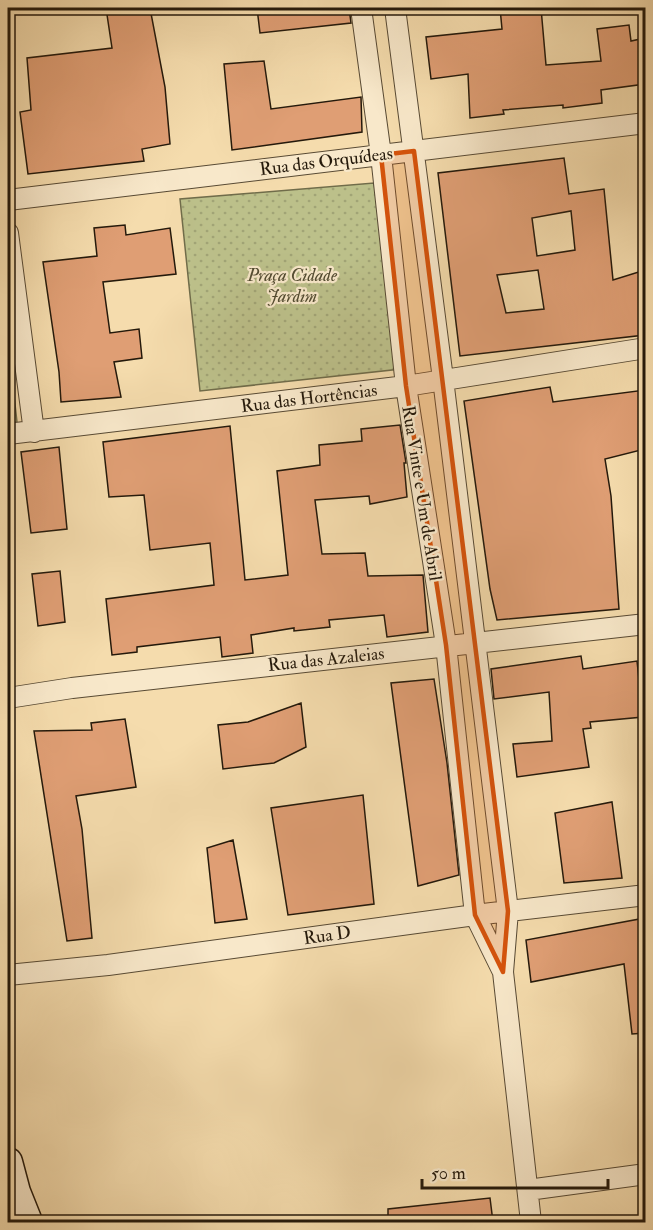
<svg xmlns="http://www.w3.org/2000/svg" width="653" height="1230" font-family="'IM FELL Double Pica',serif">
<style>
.grass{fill:url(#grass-dots);stroke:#706c4a;stroke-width:1.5}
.building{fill:#df9e74;stroke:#24190b;stroke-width:1.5;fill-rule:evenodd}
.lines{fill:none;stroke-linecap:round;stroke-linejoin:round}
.street-casing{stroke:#584a34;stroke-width:22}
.secondary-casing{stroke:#24190b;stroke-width:31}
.street{stroke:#f8e8ca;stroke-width:20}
.secondary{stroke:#f8e8ca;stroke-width:28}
.marked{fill:#d4530c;fill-opacity:0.2;stroke:#d4530c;stroke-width:4.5;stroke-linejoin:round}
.labels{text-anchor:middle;stroke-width:4.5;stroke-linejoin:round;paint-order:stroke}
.street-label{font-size:18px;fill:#24190b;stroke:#f8e8ca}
.park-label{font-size:18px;font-style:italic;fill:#524b31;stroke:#f8e8ca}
</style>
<defs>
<pattern id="grass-dots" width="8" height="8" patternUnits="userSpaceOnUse" patternTransform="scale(1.5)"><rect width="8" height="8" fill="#bcc08a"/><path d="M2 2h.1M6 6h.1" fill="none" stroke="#a1a476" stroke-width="1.8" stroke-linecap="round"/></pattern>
</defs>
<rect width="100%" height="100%" fill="#f5dcad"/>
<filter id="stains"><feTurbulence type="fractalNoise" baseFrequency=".00333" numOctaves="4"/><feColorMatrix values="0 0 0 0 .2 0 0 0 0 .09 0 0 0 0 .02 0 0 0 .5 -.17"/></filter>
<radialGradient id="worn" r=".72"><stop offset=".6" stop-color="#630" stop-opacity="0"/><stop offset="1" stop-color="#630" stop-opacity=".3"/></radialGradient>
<path class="grass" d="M374 183 401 369 200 391 180 199Z
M8 342 17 422 8 423Z"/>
<path class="building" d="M106 8H150L165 87 170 144 142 149 144 161 28 174 20 112 31 110 27 58 112 48Z
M257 8H349L351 23 260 33Z
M500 8H541L546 65 601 61 597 29 629 25 631 41 645 38V84L601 90 602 103 563 108V105L503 110 504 114 470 118 468 74 431 79 426 37 502 29Z
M264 61 271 109 361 97 362 132 232 150 224 64Z
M564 158 569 194 604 189 613 280 645 270V335L460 356 438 173ZM571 211 575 250 537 256 532 218ZM538 270 544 309 506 313 497 275Z
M125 225 126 235 170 228 176 274 103 282 110 333 139 329 142 358 114 362 121 397 61 402 59 372 43 262 97 256 94 228Z
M550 387 553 402 645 390V449L605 459 611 496 619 609 497 620 490 589 464 401Z
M400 425 406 463H404L407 497 370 504 369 496 315 500 322 554 365 553 368 576 423 575 428 632 387 637 384 615 329 620 330 627 294 631V628L251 635 253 653 222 657 220 637 137 647V652L112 655 106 599 214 585 210 543 150 550 144 495 109 497 103 442 230 426 245 580 288 575 277 471 320 465 319 445 362 441 361 429Z
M59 447 67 529 31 533 21 452Z
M60 571 65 622 38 626 32 574Z
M581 656 583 669 637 661 643 717 590 722 591 728 583 729 589 767 517 777 513 744 552 741 549 692 494 699 491 669Z
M434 679 447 763 459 875 418 886 391 683Z
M301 703 306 747 274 763 223 769 218 725 248 722Z
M125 719 136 787 76 796 82 829 92 938 67 941 34 731 92 730 91 723Z
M363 795 374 904 288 915 271 808Z
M612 802 622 878 564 883 555 813Z
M233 840 247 919 215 923 207 848Z
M645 918V1033L632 1034 624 964 531 982 526 940Z
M490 1198 493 1222H388V1209Z"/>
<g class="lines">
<defs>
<path id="street" d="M361 8 381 155 406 386 446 645 475 915 502 970
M395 8 443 379 508 911 503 972 531 1222
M8 200 646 123
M8 233 34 432
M8 434 406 386 646 348
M8 698 72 688 646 624
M8 975 108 965 475 915 646 895
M528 1190 646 1174"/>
<path id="secondary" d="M8 1162 16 1192 28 1222"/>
</defs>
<use href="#street" class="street-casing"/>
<use href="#secondary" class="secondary-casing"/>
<use href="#street" class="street"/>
<use href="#secondary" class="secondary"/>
</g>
<path class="marked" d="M414 151 508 911 503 972 475 915 446 645 406 386 381 155Z"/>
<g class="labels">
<g class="street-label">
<text transform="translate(326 161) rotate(-7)" y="6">Rua das Orquídeas</text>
<text transform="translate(309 398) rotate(-7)" y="6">Rua das Hortências</text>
<text transform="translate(422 493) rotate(81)" y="6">Rua Vinte e Um de Abril</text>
<text transform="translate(326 659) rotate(-6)" y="6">Rua das Azaleias</text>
<text transform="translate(327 935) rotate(-8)" y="6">Rua D</text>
</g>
<g class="park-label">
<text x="292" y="281">Praça Cidade<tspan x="292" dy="21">Jardim</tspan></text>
</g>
</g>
<rect width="653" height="1230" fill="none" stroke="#f5dcad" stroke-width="30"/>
<rect x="9" y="9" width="635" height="1212" fill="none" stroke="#24190b" stroke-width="3"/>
<rect x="15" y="15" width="623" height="1200" fill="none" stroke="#24190b" stroke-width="1.5"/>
<path d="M422 1179v9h186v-9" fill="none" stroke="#24190b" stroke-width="3"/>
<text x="431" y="1179" font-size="18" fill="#24190b" stroke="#f8e8ca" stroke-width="4.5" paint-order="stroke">50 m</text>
<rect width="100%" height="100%" filter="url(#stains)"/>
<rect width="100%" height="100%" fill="url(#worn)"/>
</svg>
